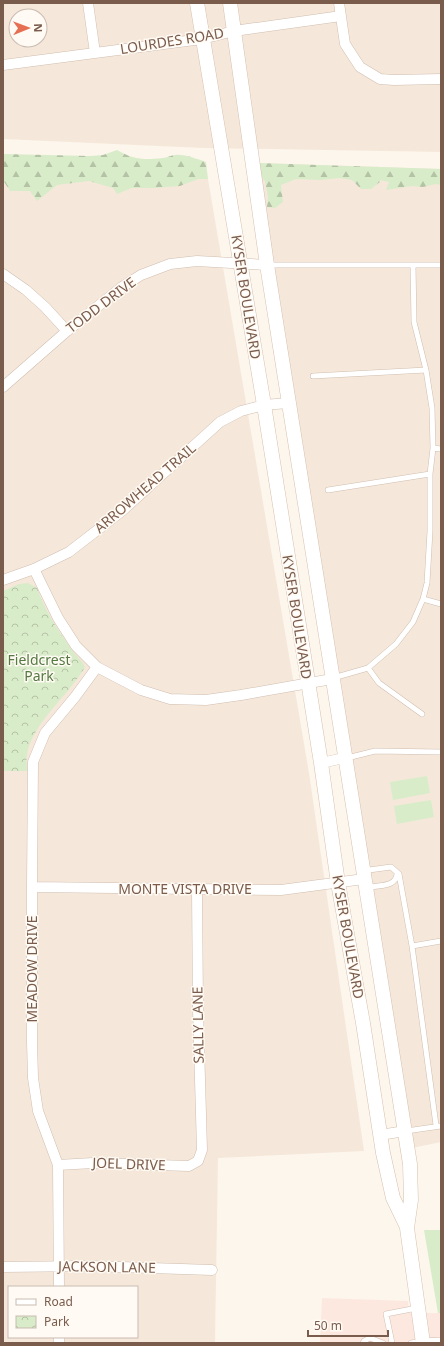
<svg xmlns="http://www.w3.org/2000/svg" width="444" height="1346" font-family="'Noto Sans',sans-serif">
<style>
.residential{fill:#f5e8da;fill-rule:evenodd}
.commercial{fill:#fde8e0}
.green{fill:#d8ecc9}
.forest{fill:url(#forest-firs)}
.park{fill:url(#park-crowns)}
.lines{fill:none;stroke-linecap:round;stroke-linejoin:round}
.lane-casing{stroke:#d1beb0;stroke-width:6}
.street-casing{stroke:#d1beb0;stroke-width:11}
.secondary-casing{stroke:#d6c0b0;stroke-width:15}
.lane{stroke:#fff;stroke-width:5}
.street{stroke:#fff;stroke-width:10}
.secondary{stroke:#fff;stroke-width:14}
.labels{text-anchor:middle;stroke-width:3;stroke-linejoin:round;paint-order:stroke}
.street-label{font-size:14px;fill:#7a5c4d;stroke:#fffaf3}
.park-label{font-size:14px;fill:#537a41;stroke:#fffaf3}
</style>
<defs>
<pattern id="forest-firs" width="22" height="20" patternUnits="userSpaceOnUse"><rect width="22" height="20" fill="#d8ecc9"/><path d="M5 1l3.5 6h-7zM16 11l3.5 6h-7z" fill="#b4c2a5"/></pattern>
<pattern id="park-crowns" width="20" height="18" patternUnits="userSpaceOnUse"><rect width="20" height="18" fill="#d8ecc9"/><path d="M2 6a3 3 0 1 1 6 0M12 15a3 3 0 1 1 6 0" fill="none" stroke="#b4c2a5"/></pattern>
</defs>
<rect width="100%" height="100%" fill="#fdf6ec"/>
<path class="residential" d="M3 3H441V152L203 148 3 139ZM16 16H40V40H16Z
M258 163 441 169V1142L412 1148Z
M3 173 208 179 309 773 364 1151 218 1158 215 1343H3ZM9 1287H137V1337H9Z"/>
<path class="commercial" d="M322 1298 408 1301 409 1313H441V1343H320Z"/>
<path class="green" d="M427 776 430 793 393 800 390 782Z
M431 800 434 817 397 824 394 806Z
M424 1230H441V1313H438Z"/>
<path class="forest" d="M117 150C134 160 144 160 163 158 167 158 171 155 175 155 185 154 196 159 206 162L208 179H198L180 186 154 188H132L117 194 113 188 89 181 57 185 37 201 30 191H10L3 180V154L90 156 103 155Z
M258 163 441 169V185L436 184 423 187 412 186 386 190 389 182 380 180V182L371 189H361L352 180 340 178 320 180 296 179 281 185 283 202 275 208 267 207 268 197 265 181 260 175Z"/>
<path class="park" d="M28 583 37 588C45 611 58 630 72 650 76 656 82 660 85 667 70 694 31 724 27 755 26 760 27 766 27 771H3V591L19 584Z"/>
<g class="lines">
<defs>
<path id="lane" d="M268 265H441
M313 376 426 370
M433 448 441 449
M328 490 430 474
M423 599 441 604
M368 668 379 683 422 714
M333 678 368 668 396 644 413 622 423 599 427 583 430 531V474L433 448 432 408 426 370 414 322 413 265
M347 758 375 751 441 752
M367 873 369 870 391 867 399 874 412 946 436 1125
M368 883 372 887C382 885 396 886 397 874
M412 946 441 941
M406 1131 441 1126
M363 1343 364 1341 370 1338 383 1343
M392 1343 386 1314 417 1308
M411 1343 423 1341 441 1340"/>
<path id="street" d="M88 3 95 53
M339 3 345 44 360 67 380 79 394 80 441 79
M3 65 202 39 234 31 341 16
M3 274 26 290 45 307 67 331
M3 387 67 331 122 287 141 275 170 264 197 261 267 265
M34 569 58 618 76 646 97 667 141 690 170 699 206 700 241 695 332 679
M3 580 34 569 69 552 122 511 220 422 241 411 264 405 288 403
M321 763 344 758
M32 887 281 890 364 879
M380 1135 405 1131
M58 1165 93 1163 189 1166 198 1161 202 1150 198 1009 197 889
M3 1267 90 1266 212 1270
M59 1287 58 1165 38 1111 33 1078 32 1042V887L33 762 45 733 75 697 97 667
M59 1337V1343"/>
<path id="secondary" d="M197 3 264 405 321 763 338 883 363 1023 383 1153 393 1198 407 1227
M230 3 267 265 410 1164 411 1200 407 1228 423 1343"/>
</defs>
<use href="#lane" class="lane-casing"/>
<use href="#street" class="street-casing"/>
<use href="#secondary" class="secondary-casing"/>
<use href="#lane" class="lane"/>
<use href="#street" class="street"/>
<use href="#secondary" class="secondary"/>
</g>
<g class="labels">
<g class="street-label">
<text transform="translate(172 41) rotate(-9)" y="5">LOURDES ROAD</text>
<text transform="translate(246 297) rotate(81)" y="5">KYSER BOULEVARD</text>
<text transform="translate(101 305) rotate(-37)" y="5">TODD DRIVE</text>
<text transform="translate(145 488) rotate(-41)" y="5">ARROWHEAD TRAIL</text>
<text transform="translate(297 617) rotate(81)" y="5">KYSER BOULEVARD</text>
<text x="185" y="894">MONTE VISTA DRIVE</text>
<text transform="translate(348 937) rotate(80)" y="5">KYSER BOULEVARD</text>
<text transform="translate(32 969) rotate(-90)" y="5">MEADOW DRIVE</text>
<text transform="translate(198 1025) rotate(-91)" y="5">SALLY LANE</text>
<text transform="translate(129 1164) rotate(2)" y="5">JOEL DRIVE</text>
<text transform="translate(107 1267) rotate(1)" y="5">JACKSON LANE</text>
</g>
<g class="park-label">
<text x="39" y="665">Fieldcrest<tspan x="39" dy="16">Park</tspan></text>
</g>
</g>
<rect width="444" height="1346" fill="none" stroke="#7a5c4d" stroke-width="8"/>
<rect x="8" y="1286" width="130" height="52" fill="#fffaf3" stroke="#cabbb1"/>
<rect x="16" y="1299" width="20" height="6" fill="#ffffff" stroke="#cabbb1"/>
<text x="44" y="1306" font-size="12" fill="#7a5c4d">Road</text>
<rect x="16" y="1316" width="20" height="12" fill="url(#park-crowns)" stroke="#cabbb1"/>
<text x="44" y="1326" font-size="12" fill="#7a5c4d">Park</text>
<g transform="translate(28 28) rotate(89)"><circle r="19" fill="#fffaf3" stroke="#cabbb1"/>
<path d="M0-3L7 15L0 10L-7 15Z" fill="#e76f51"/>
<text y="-6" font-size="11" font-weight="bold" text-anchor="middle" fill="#7a5c4d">N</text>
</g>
<path d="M308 1330v6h80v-6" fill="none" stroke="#7a5c4d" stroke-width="2"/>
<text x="314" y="1330" font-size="12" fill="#7a5c4d" stroke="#fffaf3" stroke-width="3" paint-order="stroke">50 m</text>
</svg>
